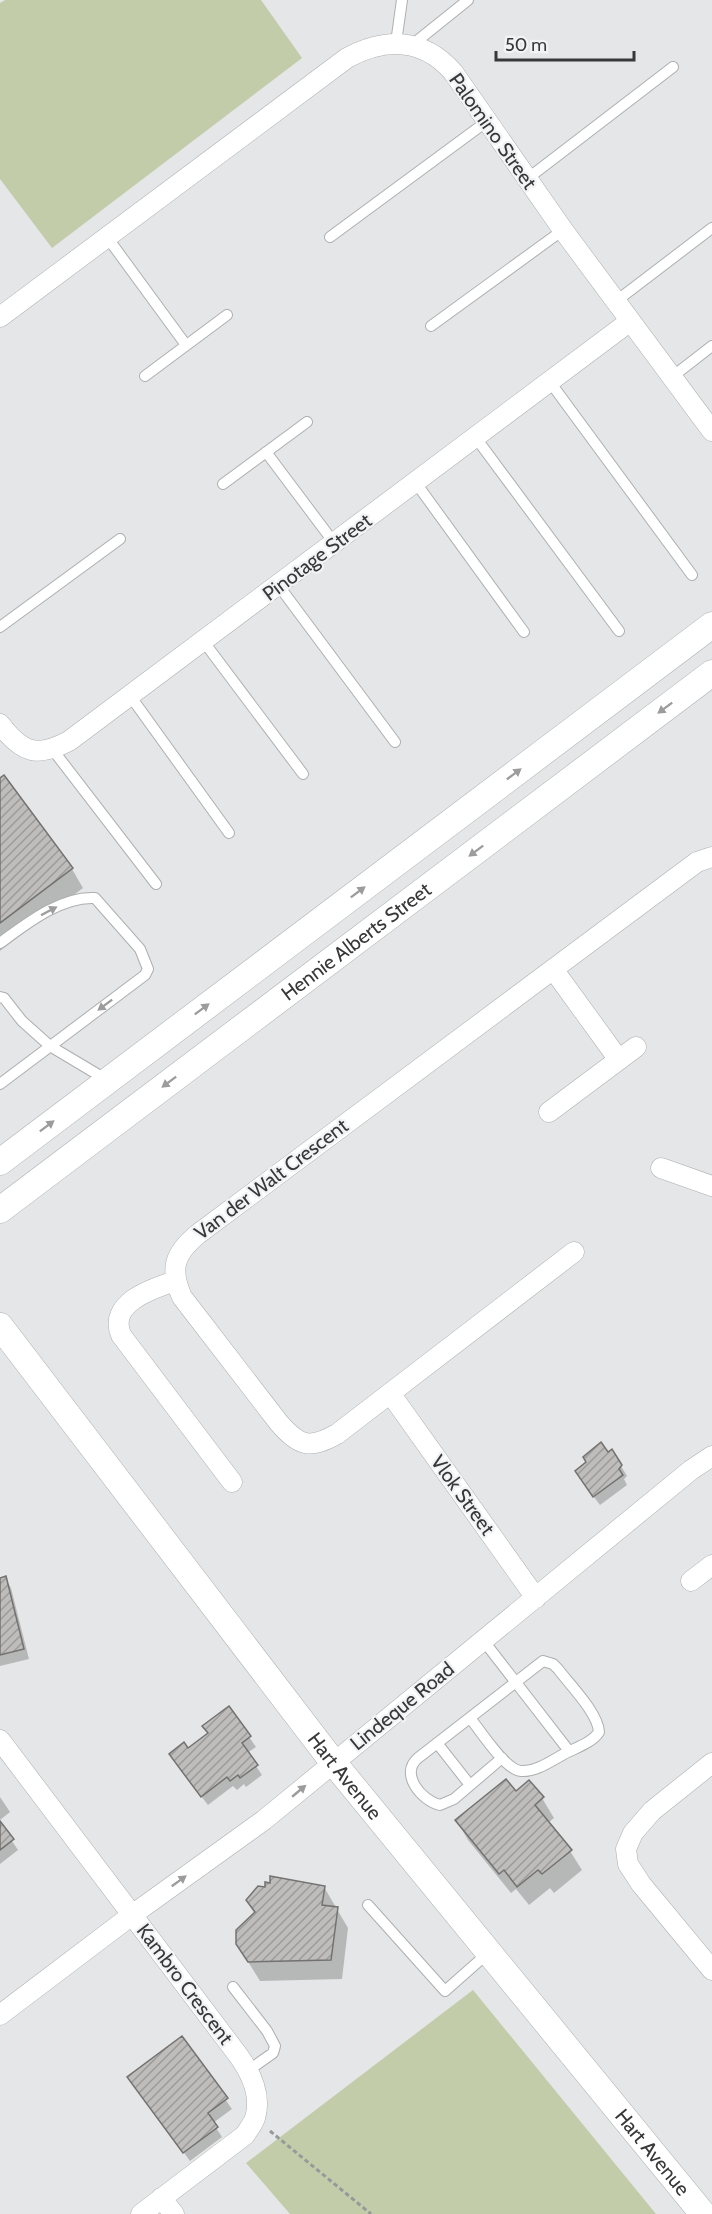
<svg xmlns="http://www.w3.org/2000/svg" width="712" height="2214" font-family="Cabin,sans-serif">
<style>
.green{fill:#c2cca9}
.shadow{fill:#0003}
.building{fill:url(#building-hatch);stroke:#737270;stroke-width:1.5}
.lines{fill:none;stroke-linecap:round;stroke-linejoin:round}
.service-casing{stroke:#adafb0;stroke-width:12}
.minor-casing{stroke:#adafb0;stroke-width:21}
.tertiary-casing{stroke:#adafb0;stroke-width:27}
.path{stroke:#97999a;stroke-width:3;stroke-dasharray:4.5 3;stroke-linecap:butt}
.service{stroke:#fff;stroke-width:10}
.minor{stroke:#fff;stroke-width:20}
.tertiary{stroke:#fff;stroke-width:26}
.oneway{fill:#9c9c9c}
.labels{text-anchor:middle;stroke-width:4.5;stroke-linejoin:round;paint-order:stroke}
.street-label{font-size:20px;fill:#383839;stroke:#f1f3f5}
</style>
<defs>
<pattern id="building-hatch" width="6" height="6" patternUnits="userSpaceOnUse" patternTransform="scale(1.5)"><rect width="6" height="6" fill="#bfbdbc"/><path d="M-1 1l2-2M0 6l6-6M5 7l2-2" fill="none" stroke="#9c9b9a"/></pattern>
</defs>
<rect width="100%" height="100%" fill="#e4e6e7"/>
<path class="green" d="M5 0H261L302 58 52 248 0 179V3Z
M473 1990 656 2214H290L246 2163Z"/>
<path class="shadow" d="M0 780 72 869 83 888 0 951Z
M607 1454 621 1466 627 1476 624 1479 627 1485 600 1505 582 1481Z
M5 1578 11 1588 29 1659 0 1666V1580Z
M229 1708 256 1747 247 1753 262 1775 246 1787 244 1784 237 1790 233 1786 208 1805 176 1764 188 1750 208 1734 204 1727Z
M516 1793 542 1798 554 1818 548 1823 570 1851 582 1870 554 1893 550 1888 529 1905 516 1889 511 1893 468 1840 457 1821Z
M0 1797 10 1812 0 1820Z
M0 1823 18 1850 0 1864Z
M324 1887 348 1928 342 1979 260 1981 237 1944 255 1914 247 1901Z
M182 2038 232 2109 213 2123 222 2137 190 2161 129 2078Z"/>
<path class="building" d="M4 775 73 868 0 923V778Z
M601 1442 608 1452 612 1449 622 1465 619 1469 623 1475 593 1497 575 1471 586 1462 583 1457Z
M6 1576 24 1649 0 1655V1578Z
M229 1706 251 1736 242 1743 258 1765 240 1778 238 1775 230 1781 227 1777 201 1797 169 1754 184 1742 188 1748 208 1733 202 1726Z
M506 1779 516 1791 529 1780 544 1797 535 1805 572 1850 542 1874 538 1870 517 1887 504 1870 499 1874 455 1820Z
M0 1821 14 1839 0 1850Z
M270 1876 325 1886 322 1905 338 1907 331 1960 248 1962 236 1944V1930L255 1912 246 1900 258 1886 265 1887V1882L270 1883Z
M182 2036 228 2098 208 2113 218 2127 183 2153 127 2077Z"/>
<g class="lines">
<defs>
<path id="service" d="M396 43 402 0
M412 45 468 0
M527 179 673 67
M107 237 186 345
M330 237 486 122
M615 302 712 228
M431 326 563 230
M145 376 227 315
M672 377 712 346
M550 382 692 575
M476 438 619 631
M266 452 335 544
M416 483 524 632
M223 484 307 422
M279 586 395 742
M0 627 120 539
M204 642 303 774
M131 697 229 833
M53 750 156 884
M0 943C26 924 61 896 95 898L140 949 148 969 145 975 0 1084
M0 997 4 998 22 1021 50 1046 107 1080
M483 1640 569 1751
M470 1718C480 1730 505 1770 521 1771 536 1772 551 1761 564 1754 575 1748 592 1743 599 1732 598 1713 570 1685 558 1669L553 1664 543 1661 418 1758C399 1774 422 1801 440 1805L454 1799 502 1758
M437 1743 470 1785
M368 1905 445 1991 488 1953
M233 1987 267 2031 275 2046 273 2053 249 2070"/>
<path id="minor" d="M0 317 347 58C386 37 423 38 453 72L563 230 712 431
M0 724C22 753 37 758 69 741L629 322
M553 969 619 1060
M549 1112 636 1047
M661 1168 712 1186
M574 1252 337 1434C310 1449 300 1447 279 1423L182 1297C169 1268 175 1253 198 1234L697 862 712 857
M175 1281C151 1289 108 1303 121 1335L232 1482
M390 1393 536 1598
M691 1581 712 1565
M0 1740 238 2055C251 2073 262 2095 255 2118 253 2124 248 2130 245 2135L141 2214
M712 1763 652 1811 633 1833 626 1849 628 1864 641 1884 712 1970
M0 2015 132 1915 264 1820 691 1470 712 1456
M161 2198 174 2214"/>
<g id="tertiary">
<path d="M0 1162 712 625"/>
<path id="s1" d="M0 1210 712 673"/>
<path id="s2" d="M0 1326 333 1762 703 2214"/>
</g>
</defs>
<use href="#service" class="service-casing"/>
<use href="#minor" class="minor-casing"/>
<use href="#tertiary" class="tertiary-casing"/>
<path class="path" d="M270 2131 371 2214"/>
<use href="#service" class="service"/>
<use href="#minor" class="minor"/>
<use href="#tertiary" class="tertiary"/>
</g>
<defs><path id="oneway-solid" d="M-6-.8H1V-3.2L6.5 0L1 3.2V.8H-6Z" transform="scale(1.5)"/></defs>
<g class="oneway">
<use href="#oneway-solid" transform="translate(665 708) rotate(143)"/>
<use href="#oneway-solid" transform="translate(514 774) rotate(-37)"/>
<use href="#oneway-solid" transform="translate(476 851) rotate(143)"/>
<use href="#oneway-solid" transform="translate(358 892) rotate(-37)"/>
<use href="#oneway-solid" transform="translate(49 911) rotate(-28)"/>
<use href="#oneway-solid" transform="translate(105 1005) rotate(143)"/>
<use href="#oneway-solid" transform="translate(202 1009) rotate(-37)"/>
<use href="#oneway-solid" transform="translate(169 1082) rotate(143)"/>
<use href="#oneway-solid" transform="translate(47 1126) rotate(-37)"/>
<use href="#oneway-solid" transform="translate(299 1791) rotate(-40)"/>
<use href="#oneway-solid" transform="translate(179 1881) rotate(-36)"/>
</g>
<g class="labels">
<g class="street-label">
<text transform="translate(493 131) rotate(55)" y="7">Palomino Street</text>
<text transform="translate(317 557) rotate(-37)" y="7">Pinotage Street</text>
<text dy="7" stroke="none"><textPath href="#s1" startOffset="446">Hennie Alberts Street</textPath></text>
<text transform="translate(271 1179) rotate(-37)" y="7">Van der Walt Crescent</text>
<text transform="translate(463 1495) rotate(54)" y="7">Vlok Street</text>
<text transform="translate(402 1706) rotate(-39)" y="7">Lindeque Road</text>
<text dy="7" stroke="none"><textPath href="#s2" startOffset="567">Hart Avenue</textPath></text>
<text transform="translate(185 1984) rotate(53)" y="7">Kambro Crescent</text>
<text dy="7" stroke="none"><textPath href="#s2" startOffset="1053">Hart Avenue</textPath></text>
</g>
</g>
<path d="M496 51v9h138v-9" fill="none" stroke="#383839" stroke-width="3"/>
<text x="505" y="51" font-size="18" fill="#383839" stroke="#f1f3f5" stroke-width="4.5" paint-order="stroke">50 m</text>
</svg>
